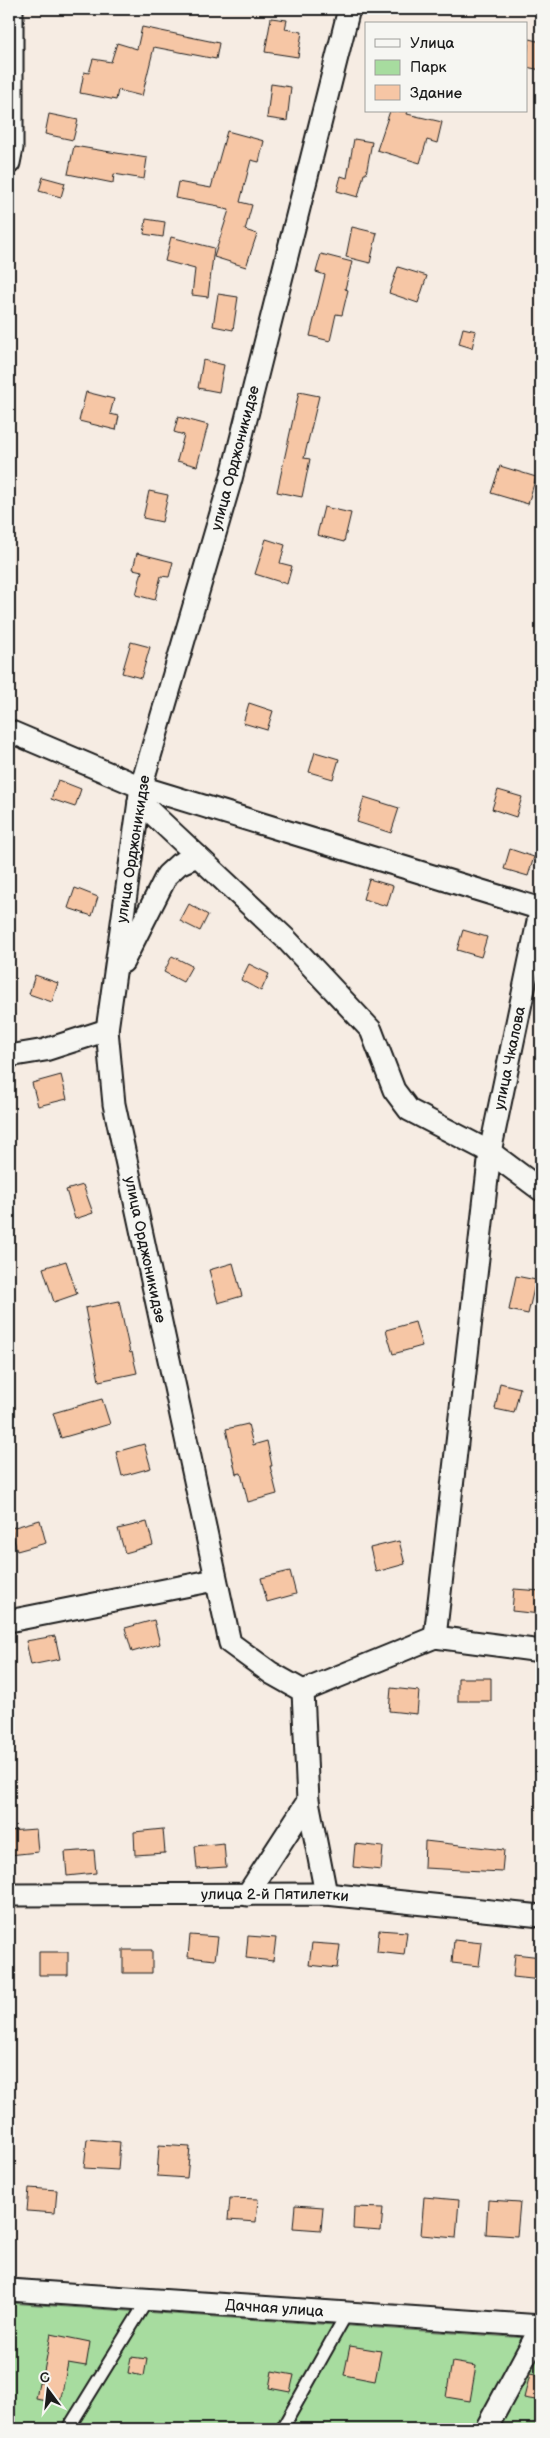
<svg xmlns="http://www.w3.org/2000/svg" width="550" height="2438" font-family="'Balsamiq Sans',sans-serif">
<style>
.green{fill:#a7dc9f;stroke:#627c5e}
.building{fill:#f6c6a5;stroke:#1c1c1c}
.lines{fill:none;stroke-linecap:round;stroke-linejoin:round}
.lane-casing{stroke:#1c1c1c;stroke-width:15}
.street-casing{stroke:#1c1c1c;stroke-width:25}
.lane{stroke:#f6f6f2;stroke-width:11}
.street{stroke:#f6f6f2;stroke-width:21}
.labels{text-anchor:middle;stroke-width:4;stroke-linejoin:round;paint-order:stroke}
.street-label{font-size:15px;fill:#1c1c1c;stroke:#f6f6f2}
</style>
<rect width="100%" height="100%" fill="#f6ece3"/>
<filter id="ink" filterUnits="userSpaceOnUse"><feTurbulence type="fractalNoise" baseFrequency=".02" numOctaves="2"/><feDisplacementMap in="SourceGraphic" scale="10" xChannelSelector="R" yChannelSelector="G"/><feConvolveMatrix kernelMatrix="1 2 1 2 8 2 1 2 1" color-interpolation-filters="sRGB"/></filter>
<g filter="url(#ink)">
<path class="green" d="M9 2303 541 2339V2429H9Z"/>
<path class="building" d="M271 18 287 20 285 29 302 32 298 57 265 52Z
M142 27 219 43 216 59 154 47 142 96 118 90 116 100 80 93 84 72 89 73 93 59 111 62 117 43 137 49Z
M529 39 541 42V70L526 67Z
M271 84 291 87 287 121 267 118Z
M390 111H408L407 114 442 122 437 143 427 140 420 163 377 150Z
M49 114 78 120 73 140 45 134Z
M227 131 264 141 259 162 251 160 240 202 252 205 245 230 257 234 246 267 214 257 229 210 219 208V206L175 198 178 182 211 188Z
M354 139 372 142 366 174H364L358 197 337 191 341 176 347 178Z
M74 146 147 158 144 179 114 174 113 183 68 174Z
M43 177 65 183 61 197 39 191Z
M146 219 165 222 163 237 144 234Z
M352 227 377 233 370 263 346 257Z
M171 237 214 248 208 297 192 295 195 269 165 261Z
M321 254 352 262 345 289 348 290 342 315 336 314 330 341 310 336 325 275 316 272Z
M398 267 427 276 418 303 389 293Z
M218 294 238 297 233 330 213 326Z
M463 328 476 331 472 348 459 344Z
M203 360 224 365 219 392 198 388Z
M86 392 114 399 110 414 119 416 116 430 79 421Z
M299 392 319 396 304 458 310 459 302 497 277 492Z
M178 417 208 425 197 466 177 461 184 435 174 432Z
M500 466 536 477 528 504 491 493Z
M149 491 168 495 162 522 143 518Z
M324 507 351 513 344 542 317 535Z
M266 539 285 545 280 563 292 566 287 584 255 574Z
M137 553 173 562 169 577 161 576 155 600 136 595 142 571 133 569Z
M131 642 150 647 141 678 122 673Z
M249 703 273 711 267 730 243 723Z
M315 752 339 759 333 779 309 772Z
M58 780 81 789 75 807 51 799Z
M498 790 522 797 516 817 492 809Z
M364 797 399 808 391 833 357 822Z
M510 849 534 857 528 876 504 869Z
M369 879 393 886 387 906 363 899Z
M75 888 98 897 92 916 68 908Z
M189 904 208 915 200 931 180 921Z
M463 930 487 937 481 957 457 950Z
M172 956 192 966 183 982 164 972Z
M249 964 269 974 261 991 241 980Z
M35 975 58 983 52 1002 29 994Z
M61 1075 67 1099 38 1106 32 1083Z
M83 1185 93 1213 75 1219 66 1190Z
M66 1261 77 1294 54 1302 43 1268Z
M233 1263 242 1296 218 1303 209 1270Z
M516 1276 536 1280 528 1314 509 1310Z
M119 1301 130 1353 132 1352 137 1373 99 1381 85 1308Z
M415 1322 422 1346 393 1354 386 1330Z
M500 1383 520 1388 514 1413 495 1409Z
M102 1399 110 1424 61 1438 53 1413Z
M248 1424 253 1445 267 1441 272 1466H270L277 1494 248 1502 241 1473 236 1474 226 1429Z
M144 1444 151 1468 122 1476 116 1452Z
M40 1520 46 1543 17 1551 11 1528Z
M147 1522 153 1545 125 1553 118 1529Z
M399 1541 405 1564 376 1572 370 1548Z
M290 1571 296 1594 267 1602 261 1578Z
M514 1589 541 1591 540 1614 512 1611Z
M154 1620 160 1644 132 1652 125 1628Z
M55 1636 60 1659 31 1665 26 1641Z
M458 1678H491V1701H458Z
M391 1688 419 1691 417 1714 389 1711Z
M36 1829 38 1852 9 1855V1831Z
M163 1829 165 1853 135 1855 134 1832Z
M425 1841 504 1850 502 1872 424 1868Z
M224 1843 226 1867 197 1869 195 1846Z
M355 1844 383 1847 381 1870 353 1867Z
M94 1850 96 1873 67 1876 65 1852Z
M379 1930 407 1932 404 1955 377 1952Z
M190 1935 218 1937 215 1960 188 1957Z
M248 1936 276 1938 273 1961 246 1958Z
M454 1940 482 1943 479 1966 452 1963Z
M312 1943 340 1945 337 1968 309 1965Z
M123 1950H152V1973H123Z
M39 1952H68V1975H39Z
M515 1954 541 1957V1980L513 1977Z
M87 2139 120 2142 118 2170 84 2168Z
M159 2145 190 2147 187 2178 157 2176Z
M29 2188 57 2190 55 2213 27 2211Z
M424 2197 459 2200 456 2238 421 2235Z
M230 2198 258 2199 256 2222 228 2220Z
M488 2200 520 2202 517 2236 486 2234Z
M295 2205 323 2207 321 2230 293 2228Z
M354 2207 383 2208 381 2231 353 2229Z
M51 2334 90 2342 86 2366 68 2363 60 2403 36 2399 39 2382H42Z
M350 2346 381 2351 375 2381 344 2375Z
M131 2357 147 2359 144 2376 128 2373Z
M452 2362 476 2366 470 2401 446 2397Z
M272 2371 294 2375 290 2392 269 2388Z
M530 2374 541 2376V2401L524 2398Z"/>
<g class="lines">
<defs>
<path id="lane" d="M68 2429 148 2299
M282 2429 347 2313"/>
<g id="street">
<path id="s1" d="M349 9 231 479 141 787 107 1030 114 1104 230 1643 271 1673 303 1691 435 1637 541 1651"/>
<path d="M9 163 12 148V9"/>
<path d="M9 731 141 787 541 909"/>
<path d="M139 801 286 939 371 1030 394 1090 409 1110 490 1152 541 1190"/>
<path d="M123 962 167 875 179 864 197 856"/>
<path d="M9 1056 45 1050 107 1030"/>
<path d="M9 1621 215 1580"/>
<path id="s2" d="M435 1637 490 1152 541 907"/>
<path d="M303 1691 308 1801 326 1894"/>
<path id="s3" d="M9 1895 326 1894 541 1916"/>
<path d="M247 1895 308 1801"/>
<path id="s4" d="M9 2290 541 2326"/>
<path d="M486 2429 541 2327"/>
</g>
</defs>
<use href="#lane" class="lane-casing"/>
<use href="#street" class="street-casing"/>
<use href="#lane" class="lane"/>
<use href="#street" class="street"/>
</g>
</g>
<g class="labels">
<g class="street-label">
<text transform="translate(235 458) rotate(-75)" y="5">улица Орджоникидзе</text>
<text transform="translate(133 849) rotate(-81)" y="5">улица Орджоникидзе</text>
<text dy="5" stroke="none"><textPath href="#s2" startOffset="584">улица Чкалова</textPath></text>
<text dy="5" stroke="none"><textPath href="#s1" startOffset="1274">улица Орджоникидзе</textPath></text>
<text dy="5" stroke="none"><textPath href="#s3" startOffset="266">улица 2-й Пятилетки</textPath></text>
<text dy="5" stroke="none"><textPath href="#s4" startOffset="266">Дачная улица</textPath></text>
</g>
</g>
<rect width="550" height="2438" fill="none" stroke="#f6f6f2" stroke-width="30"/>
<rect x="15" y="15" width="520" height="2408" fill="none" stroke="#1c1c1c" stroke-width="2" filter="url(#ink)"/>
<rect x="365" y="22" width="162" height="90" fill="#f6f6f2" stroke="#9f9f9c"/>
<rect x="375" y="39" width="25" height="8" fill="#f6f6f2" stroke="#9f9f9c"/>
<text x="410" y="48" font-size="15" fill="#1c1c1c">Улица</text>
<rect x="375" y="60" width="25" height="15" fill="#a7dc9f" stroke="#9f9f9c"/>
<text x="410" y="72" font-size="15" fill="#1c1c1c">Парк</text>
<rect x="375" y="85" width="25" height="15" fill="#f6c6a5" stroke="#9f9f9c"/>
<text x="410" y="98" font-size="15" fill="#1c1c1c">Здание</text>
<g transform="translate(48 2390) rotate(345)" stroke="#f6f6f2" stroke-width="4" paint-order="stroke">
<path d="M0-4L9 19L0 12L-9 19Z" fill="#1c1c1c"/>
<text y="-8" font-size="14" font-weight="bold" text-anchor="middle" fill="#1c1c1c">С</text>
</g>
</svg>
